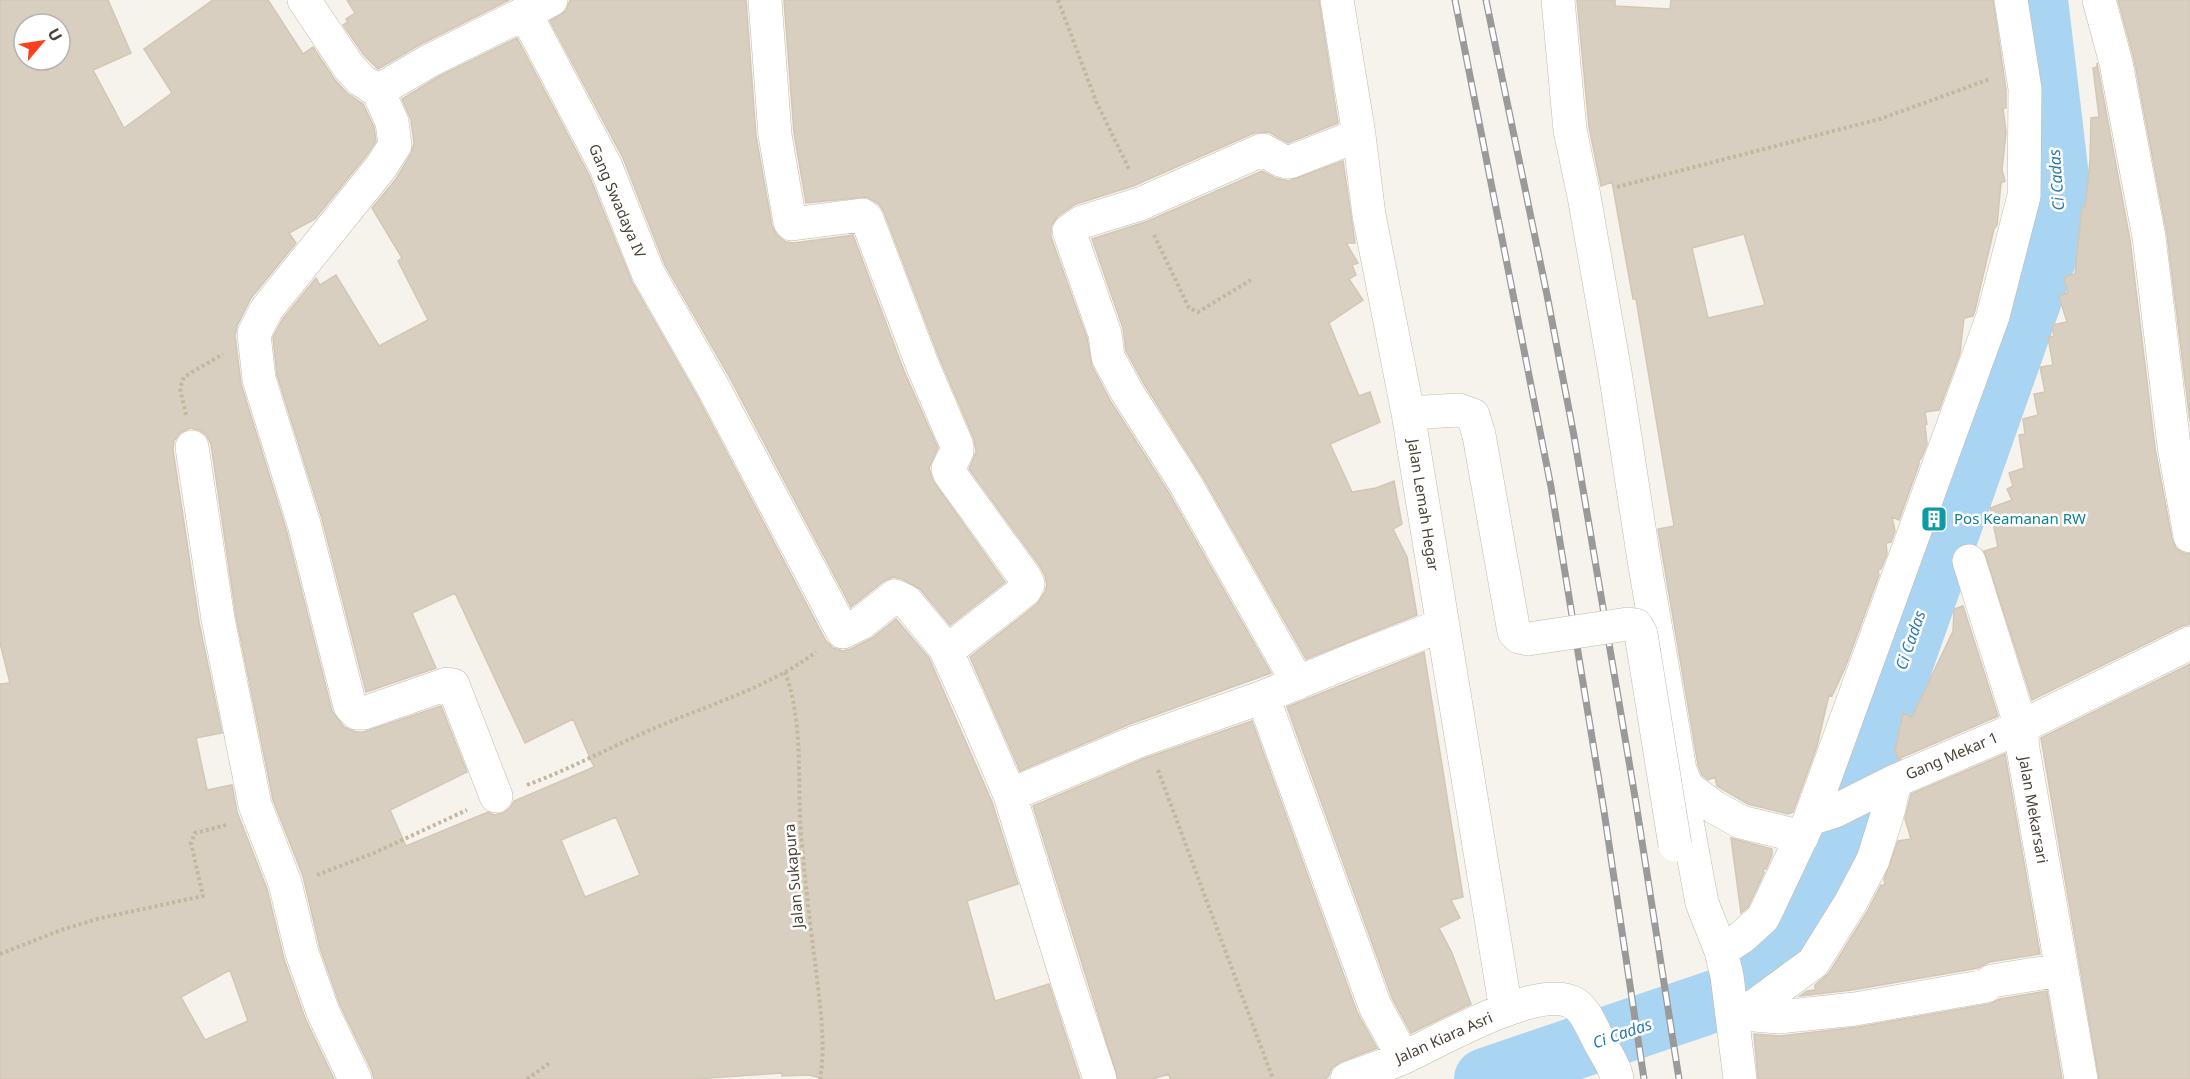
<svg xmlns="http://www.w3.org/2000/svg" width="2190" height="1079" font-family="'Noto Sans',sans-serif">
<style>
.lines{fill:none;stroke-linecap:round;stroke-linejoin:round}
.river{stroke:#a9d4f2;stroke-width:62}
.building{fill:#d8cfc1;stroke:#d3c7b4;stroke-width:1.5;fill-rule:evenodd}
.minor-casing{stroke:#c2bbae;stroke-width:34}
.path{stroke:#c4b79f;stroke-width:4;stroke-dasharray:3 3;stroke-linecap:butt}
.minor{stroke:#fff;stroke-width:33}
.rail-casing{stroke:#9a9a9a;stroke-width:7}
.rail{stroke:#fff;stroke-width:4.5;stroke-dasharray:14;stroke-linecap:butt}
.minor-bridge-casing{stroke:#c2bbae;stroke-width:34;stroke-linecap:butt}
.minor-bridge{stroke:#fff;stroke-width:33}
.labels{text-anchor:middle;stroke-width:5;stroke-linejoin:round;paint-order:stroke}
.street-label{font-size:15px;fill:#4b4439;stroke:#fff}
.culture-label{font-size:15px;fill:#0d838f;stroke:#fff;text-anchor:start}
.water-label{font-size:16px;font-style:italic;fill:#2e7ab2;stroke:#fff}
</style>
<rect width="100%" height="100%" fill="#f6f3ec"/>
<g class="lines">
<path class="river" d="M1485 1079 1750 989 1831 865 2062 211 2037 0"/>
</g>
<path class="building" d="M0 0H108L131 53 93 70 124 128 172 93 144 49 213 0H268L303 54 313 47 335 80 347 93 363 104 374 127 376 141 366 156 315 219 289 233 296 243 251 298 237 326 235 336 241 384 286 529 332 711 344 727 356 732H364L441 706 467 772 390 810 406 846 488 812 494 815 503 813 510 808 514 801 594 767 573 719 525 743 455 593 412 613 436 668 366 692 322 519 277 375 273 337 282 320 316 278 320 285 336 275 379 346 428 320 398 261 402 258 372 208 396 179 411 154 414 143 411 120 402 99 438 77 517 38 589 175 632 282 697 396 826 641 833 648 843 651 851 649 872 638 896 619 929 658 992 802 1018 884 967 901 995 1001 1049 984 1080 1079H824L809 1075 782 1076V1073L694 1079H374L372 1071 340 1005 320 948 303 876 273 800 236 616 211 444 206 435 199 430 190 428 180 433 174 441 173 450 199 622 222 733 196 738 207 790 232 785 237 812 267 889 284 959 305 1018 334 1079H0V684L10 683 0 643ZM24 24H60V60H24ZM616 817 640 875 585 897 561 840ZM230 970 248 1021 205 1040 181 997Z
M347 0H509L421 44 378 69 364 55 343 25 348 22 346 19 355 13Z
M570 0H746L756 136 772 226 777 235 786 242 794 243 853 235 904 371 938 448 929 468 933 481 1005 582 950 625 920 589 902 579 893 577 884 581 851 607 730 378 665 265 623 158 550 21 566 11Z
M784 0H1319L1338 123 1288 143 1269 132 1254 133 1133 186 1076 204 1058 216 1051 226V237L1087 338 1092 366 1111 402 1169 493 1271 673 1130 724 1020 771 970 657 1037 604 1045 592 1047 585 1045 576 1039 565 969 469 976 452 974 439 939 357 884 212 879 204 867 197 806 203 794 133Z
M1577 0H1615V6L1670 9 1671 0H1993L2006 90V108H2003L2006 132 2002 170 2005 181 2001 183 1997 225 1994 229 1975 310 1973 316 1964 318 1960 353 1939 410 1925 412 1927 424 1925 425 1927 444 1921 459H1919V464L1899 520 1892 517 1895 531 1891 542 1886 543 1887 554 1881 569 1878 570 1879 575 1845 668 1832 696 1829 695 1817 746 1793 812 1788 814 1748 804 1717 786 1715 777 1708 780 1702 775 1698 765 1658 529 1674 526 1636 299H1633L1612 182 1601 186 1589 127ZM1744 234 1765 305 1708 318 1692 248Z
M2118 0H2190V422L2167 234 2134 59Z
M2097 63 2130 240 2155 448 2172 539 2176 548 2183 553 2190 554V624L2182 626 2032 700 1984 551 1998 547 1990 508 2012 500 2007 489 2013 486 2009 473 2024 468 2019 435 2025 434 2023 419 2038 415 2034 394 2045 392 2040 367 2053 365 2048 337 2054 336 2052 325 2067 322 2059 296 2068 293 2064 277 2075 274 2082 207H2085L2090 161 2091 118 2099 117 2093 68 2097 67Z
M1343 161 1355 243H1346L1358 263 1352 265 1356 275 1349 279 1363 300 1329 323 1359 396 1370 392 1380 422 1330 444 1352 492 1376 488 1394 481 1402 524 1393 529 1407 557 1417 615 1306 659 1201 474 1143 382 1126 351 1123 328 1092 239 1148 221 1262 171 1275 178 1289 181Z
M1963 606 1998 716 1898 759 1895 751 1903 713 1912 717 1953 631 1954 609Z
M1424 652 1463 897 1451 900 1460 918 1439 928 1452 953 1471 1004 1411 1033 1392 998 1287 707Z
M2190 664V1079H2099L2041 738Z
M1252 721 1357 1012 1377 1048 1340 1062 1332 1068 1328 1077 1324 1079H1170L1169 1074 1153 1079H1118L1033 806 1143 759Z
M2005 754 2040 954 1989 962 1978 968 1852 990 1800 996 1807 991 1815 990V985L1829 973 1867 912 1881 885H1885L1884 879 1898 841 1911 839 1905 819 1911 794Z
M1731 838 1772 849V855L1766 869H1763L1764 873 1748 907 1741 913Z
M2047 991 2062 1079H1758L1754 1034 1780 1036 1858 1027 1989 1004 2000 999Z"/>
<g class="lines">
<defs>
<path id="minor" d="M304 0 349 67 361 80 378 91 392 122 395 145 381 167 266 310 254 334 259 379 304 524 350 706 357 713H364L447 684 453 685 496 796
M765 0 775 135 790 222 792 224 862 215 867 219 922 364 957 446V451L948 469 950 474 1024 576 1028 584 1025 590 947 651
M1337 0 1359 135 1369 215 1408 413 1506 1010
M1558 0 1570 130 1584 196 1615 372 1644 560 1680 770 1687 787 1714 807 1741 822 1802 837
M2099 0 2116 63 2149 237 2174 446 2190 536
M525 13 606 167 648 273 713 387 843 632 861 623 895 596 906 601 945 648 975 714 1010 795 1069 986 1100 1079
M378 91 429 61 551 0
M1408 413 1459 410 1473 415 1479 435
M192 447 218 619 255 805 285 883 302 953 323 1012 355 1079
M1298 683 1185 483 1127 392 1108 357 1105 334 1069 231 1082 222 1140 204 1262 150C1274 154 1278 162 1290 162L1359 135
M1263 697 1375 1006 1403 1057
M1010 795 1136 742 1263 697 1352 660 1443 625
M1683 800 1702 903 1721 951 1727 976 1740 1079
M1810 819 1835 811 1895 781 2021 727 1969 561
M1721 951 1742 937 1763 918 1810 819 1993 316 2024 196 2025 89 2011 0
M1743 1014 1778 1017 1855 1009 1986 986 1992 981 2061 970
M1736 1021 1743 1014 1813 963 1851 902 1873 860 1888 812 1895 781
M1347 1079C1367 1071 1387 1065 1407 1056 1443 1039 1536 985 1572 1002 1585 1008 1592 1028 1598 1039 1604 1051 1616 1068 1617 1079
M2081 1079 2023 749 2021 727 2190 643"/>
</defs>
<use href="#minor" class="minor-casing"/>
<path class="path" d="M1058 0 1096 101 1130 171
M1617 187 1880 119 1990 79
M1154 235 1189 308 1198 312 1251 280
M186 415 180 388 184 377 223 354
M785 672C804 723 797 781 801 834 805 880 810 925 816 970 820 1006 826 1043 820 1079
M1158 770 1273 1079
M527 785C573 768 616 744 662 725 714 703 771 686 816 652
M317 875 374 853 467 810
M0 954 61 930 101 918 203 896 191 843 195 833 226 825
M527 1079 551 1062"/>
<use href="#minor" class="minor"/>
<defs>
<path id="rail" d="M1455 0 1551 487 1604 811 1644 1079
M1486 0 1547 295 1574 436 1636 803 1679 1079"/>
</defs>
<use href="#rail" class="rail-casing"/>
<use href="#rail" class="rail"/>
<defs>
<path id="minor-bridge" d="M1479 435 1514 632 1519 637 1528 639 1628 624 1636 625 1641 634 1675 845"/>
</defs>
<use href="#minor-bridge" class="minor-bridge-casing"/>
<use href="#minor-bridge" class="minor-bridge"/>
</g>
<defs>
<symbol id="building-square" viewBox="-11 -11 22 22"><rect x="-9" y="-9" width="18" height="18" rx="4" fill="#0f9aa8" stroke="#fff"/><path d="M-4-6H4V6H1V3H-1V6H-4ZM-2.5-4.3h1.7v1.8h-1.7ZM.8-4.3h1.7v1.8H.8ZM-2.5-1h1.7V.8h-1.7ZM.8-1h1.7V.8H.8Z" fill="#fff"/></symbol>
</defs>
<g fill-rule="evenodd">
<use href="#building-square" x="1919" y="504" width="30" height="30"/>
</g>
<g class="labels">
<g class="street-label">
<text transform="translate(617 201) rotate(67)" y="5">Gang Swadaya IV</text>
<text transform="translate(1423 505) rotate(81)" y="5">Jalan Lemah Hegar</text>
<text transform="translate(1952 756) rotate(-23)" y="5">Gang Mekar 1</text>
<text transform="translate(2033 810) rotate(80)" y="5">Jalan Mekarsari</text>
<text transform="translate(794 876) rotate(-95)" y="5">Jalan Sukapura</text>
<text transform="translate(1444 1038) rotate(-24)" y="5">Jalan Kiara Asri</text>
</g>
<g class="culture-label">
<text x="1954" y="524">Pos Keamanan RW</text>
</g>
<g class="water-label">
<text transform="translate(2056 180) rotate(-94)" y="6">Ci Cadas</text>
<text transform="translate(1910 640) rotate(-71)" y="6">Ci Cadas</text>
<text transform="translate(1622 1033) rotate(-19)" y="6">Ci Cadas</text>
</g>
</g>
<g transform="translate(42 42) rotate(61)"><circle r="28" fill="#ffffff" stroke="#b7b4b0" stroke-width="1.5"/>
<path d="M0-4.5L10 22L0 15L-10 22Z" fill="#fc3f1d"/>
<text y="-9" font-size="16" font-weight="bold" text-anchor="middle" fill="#4b4439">U</text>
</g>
</svg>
